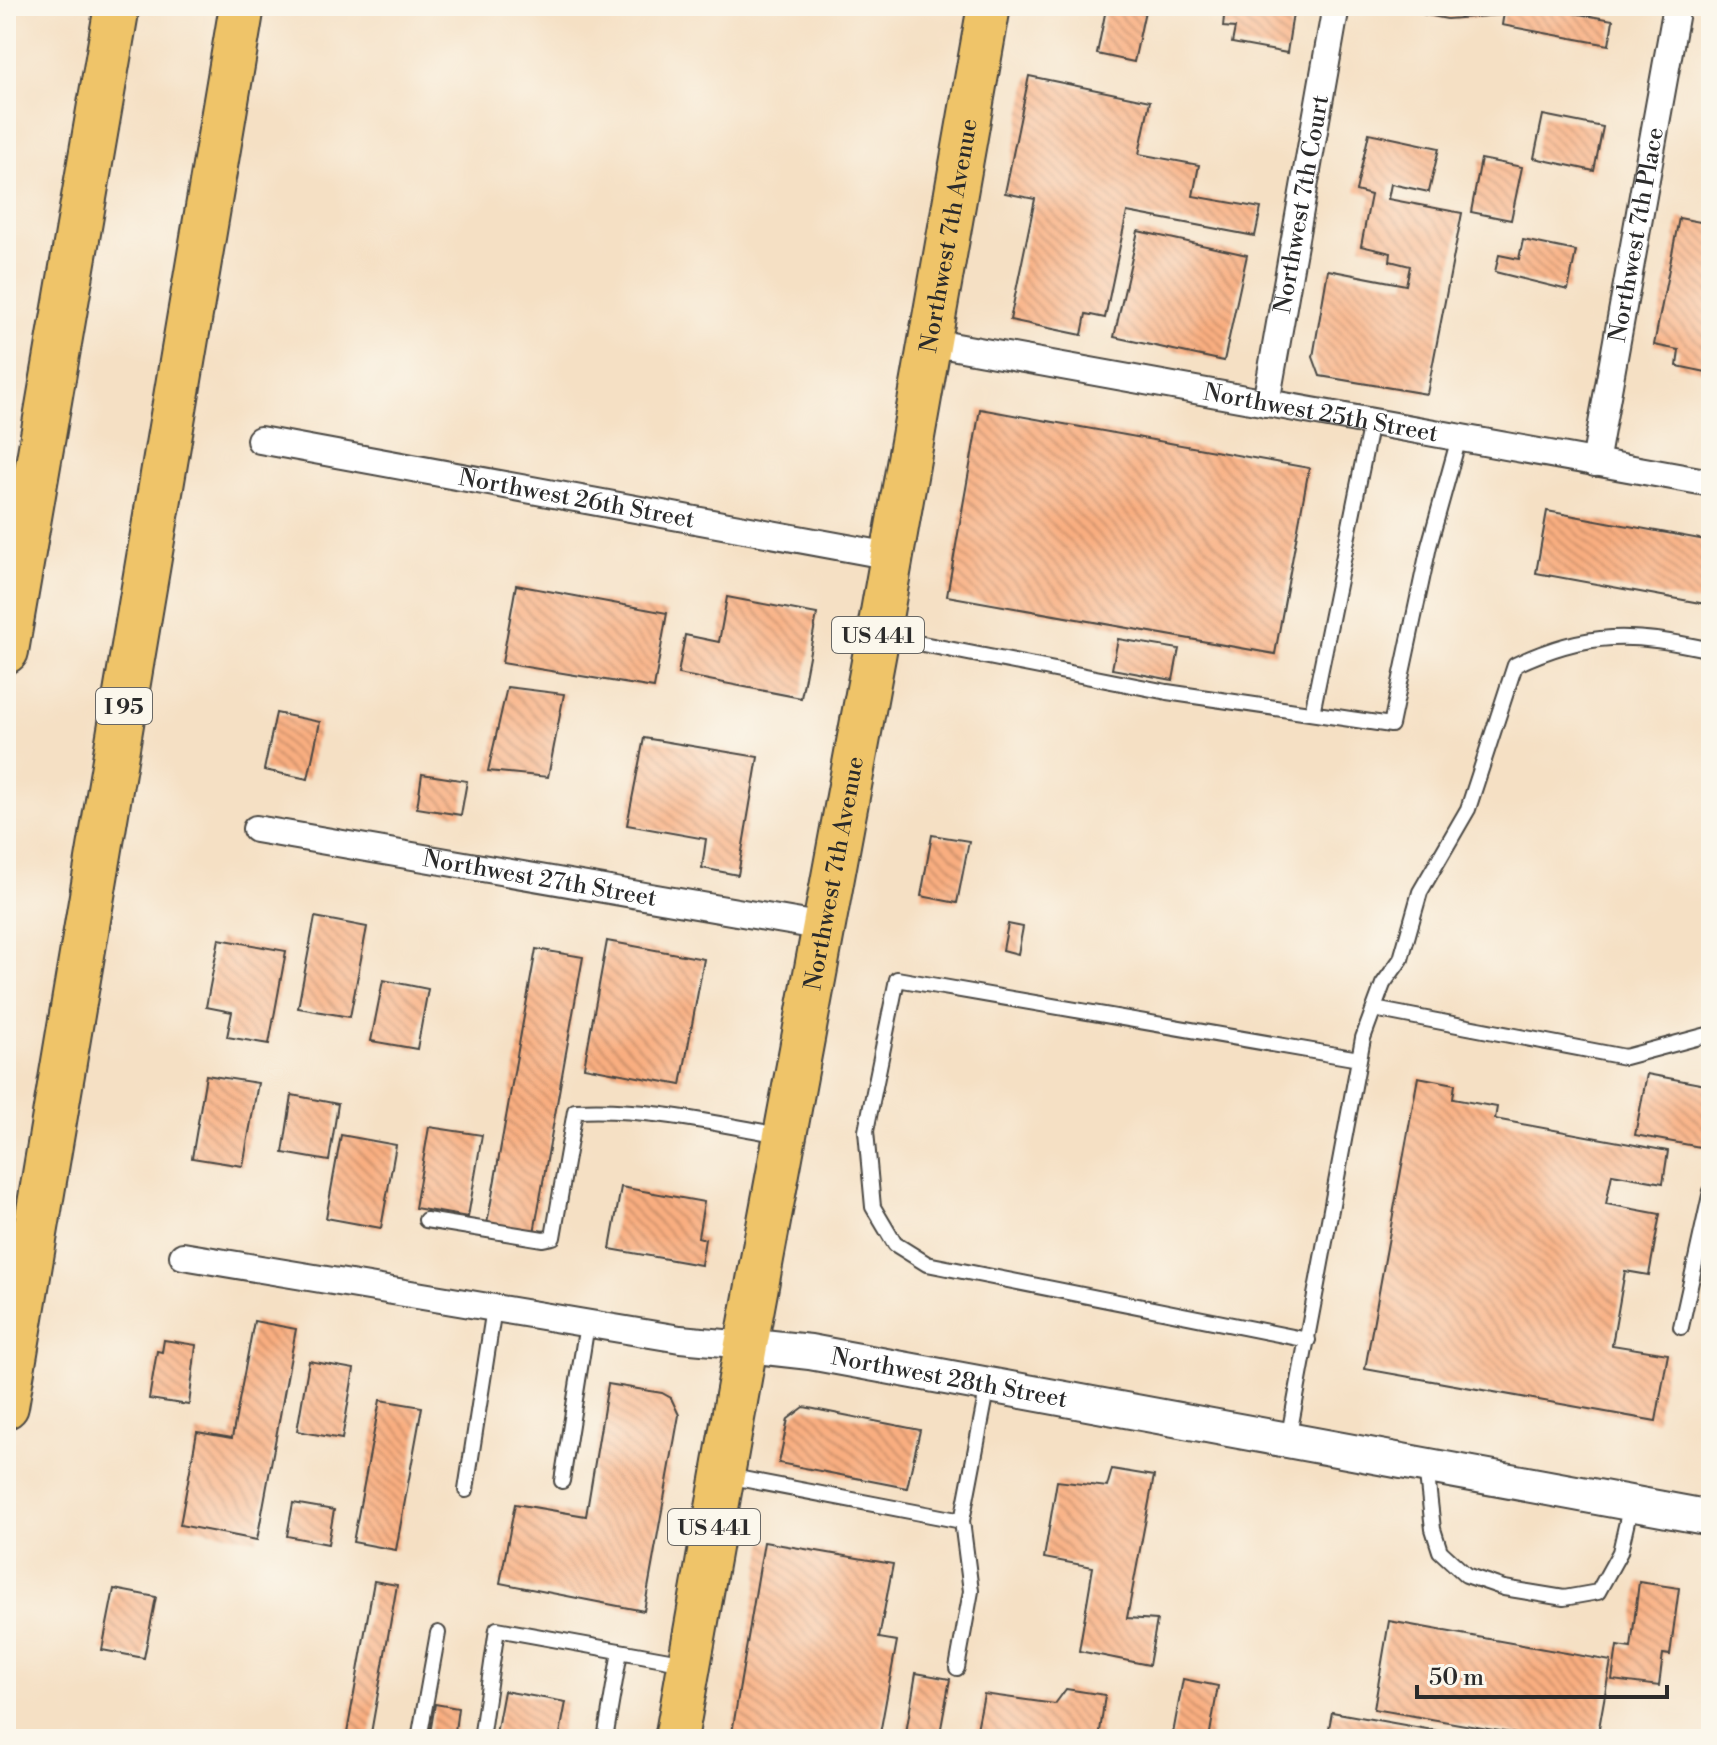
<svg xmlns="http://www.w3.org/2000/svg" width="1717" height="1745" font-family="'Libre Bodoni',serif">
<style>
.building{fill:url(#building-back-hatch)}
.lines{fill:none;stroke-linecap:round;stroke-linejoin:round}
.service-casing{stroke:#494642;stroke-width:18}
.minor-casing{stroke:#494642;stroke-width:30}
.tertiary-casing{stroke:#494642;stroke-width:38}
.primary-casing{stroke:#494642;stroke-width:46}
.motorway-casing{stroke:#494642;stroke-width:48}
.service{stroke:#fff;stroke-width:14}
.minor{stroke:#fff;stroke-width:26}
.tertiary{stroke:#fff;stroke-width:34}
.primary{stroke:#efc469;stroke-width:42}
.motorway{stroke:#efc469;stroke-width:44}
.labels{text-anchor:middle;stroke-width:6;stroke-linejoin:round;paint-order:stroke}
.shield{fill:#fbf7ec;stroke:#696865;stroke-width:2}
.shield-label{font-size:22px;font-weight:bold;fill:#2b2b2b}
.street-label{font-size:24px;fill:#2b2b2b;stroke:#fbf7ec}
</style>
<defs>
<pattern id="building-back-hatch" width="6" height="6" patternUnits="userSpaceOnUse" patternTransform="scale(2)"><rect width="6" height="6" fill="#f9ae80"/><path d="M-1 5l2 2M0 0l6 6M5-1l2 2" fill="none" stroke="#ca8e69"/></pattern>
</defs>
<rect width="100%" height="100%" fill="#fbf7ec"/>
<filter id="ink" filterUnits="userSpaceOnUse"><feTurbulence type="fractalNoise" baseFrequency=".0125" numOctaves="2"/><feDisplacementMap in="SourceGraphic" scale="16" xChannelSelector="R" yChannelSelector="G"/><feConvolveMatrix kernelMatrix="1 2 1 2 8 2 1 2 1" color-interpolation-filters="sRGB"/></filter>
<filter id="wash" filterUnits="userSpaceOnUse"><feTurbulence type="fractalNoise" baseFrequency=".006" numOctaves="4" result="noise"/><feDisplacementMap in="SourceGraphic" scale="32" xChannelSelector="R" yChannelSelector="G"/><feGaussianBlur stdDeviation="1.8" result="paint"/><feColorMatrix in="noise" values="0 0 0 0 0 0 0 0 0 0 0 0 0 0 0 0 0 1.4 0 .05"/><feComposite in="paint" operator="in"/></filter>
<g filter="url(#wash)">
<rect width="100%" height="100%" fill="#f5e0c4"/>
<g id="blocks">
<path class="building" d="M1098 6H1146L1134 62 1097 54 1106 9Z
M1225 6H1294L1287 53 1232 43 1235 28 1223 27Z
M1401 6H1503L1501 15 1447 19 1401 10Z
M1505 6H1568L1567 12 1613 20 1609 45 1502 25Z
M1029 76 1150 101 1139 154 1199 165 1193 196 1261 208 1255 236 1127 212 1105 318 1086 314 1082 335 1010 320 1035 199 1005 193Z
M1543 115 1603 127 1594 171 1534 158Z
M1369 133 1439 148 1429 192 1391 184 1388 199 1462 213 1427 394 1320 376 1313 357 1328 270 1406 285 1410 266 1390 261 1391 253 1361 246 1371 195 1356 191Z
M1481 159 1522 167 1511 220 1471 212Z
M1679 218 1711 224V373L1677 366 1679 350 1654 345Z
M1138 231 1247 255 1224 361 1114 337Z
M1523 240 1576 251 1568 290 1495 272 1499 255 1519 259Z
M980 409 1309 468 1275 654 947 596Z
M1547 511 1711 541V605L1536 573Z
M516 585 667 613 654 688 502 663Z
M727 597 817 614 801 698 678 674 685 635 719 642Z
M1118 639 1179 649 1173 680 1112 669Z
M507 687 564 694 548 777 488 771Z
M276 713 320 722 308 779 264 770Z
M644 738 758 757 738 875 702 868 706 839 627 825Z
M422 774 467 781 461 815 417 808Z
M932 835 969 841 957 903 921 896Z
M315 917 367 927 350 1017 298 1008Z
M1008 924 1023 927 1018 954 1003 950Z
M219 939 286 951 269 1044 227 1037 232 1012 206 1007Z
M607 941 704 959 681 1085 584 1067Z
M536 949 583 957 534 1233 487 1224Z
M383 980 428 989 417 1049 371 1041Z
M1647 1074 1711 1086V1149L1635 1135Z
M206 1075 258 1083 243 1166 192 1158Z
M1418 1077 1455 1084 1453 1099 1497 1107 1495 1119 1668 1151 1663 1183 1612 1174 1606 1204 1660 1214 1649 1275 1625 1271 1612 1345 1668 1354 1656 1421 1365 1369Z
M292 1095 338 1104 329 1161 283 1153Z
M429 1127 482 1135 468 1217 415 1208Z
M341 1135 396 1145 381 1228 326 1218Z
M621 1187 704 1202 698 1237 705 1239 701 1265 610 1249Z
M254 1321 296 1329 257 1540 180 1525 197 1432 232 1438Z
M164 1340 196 1345 189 1405 149 1399 157 1351 162 1352Z
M309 1361 354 1369 342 1439 297 1431Z
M608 1384 662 1393 671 1398 679 1415 644 1611 500 1583 515 1504 586 1516Z
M380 1400 422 1407 396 1550 353 1542Z
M804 1407 920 1430 907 1488 779 1463 788 1419Z
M1112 1469 1154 1476 1127 1618 1157 1620 1149 1665 1079 1651 1093 1567 1044 1558 1057 1481 1107 1487Z
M293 1503 334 1510 328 1544 287 1536Z
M764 1542 893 1564 879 1638 897 1641 879 1739H731Z
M374 1581 397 1585 370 1739H346Z
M1639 1582 1679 1588 1670 1655 1663 1654 1659 1686 1612 1680 1617 1646 1631 1648Z
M114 1589 156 1597 144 1658 102 1650Z
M1389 1621 1611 1661 1597 1739H1545L1374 1709Z
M916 1673 950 1679 939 1739H905Z
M1183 1679 1218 1686 1209 1739H1172Z
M1066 1689 1105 1695 1099 1739H975L984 1694 1055 1704Z
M504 1691 566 1702 559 1739H495Z
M435 1704 458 1708 454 1739H429Z
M1332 1712 1455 1734 1454 1739H1327Z"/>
</g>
</g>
<g filter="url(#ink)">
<use href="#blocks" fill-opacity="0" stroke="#494642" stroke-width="2"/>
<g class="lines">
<defs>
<path id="service" d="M882 636 1167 692 1391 725 1429 546 1459 438
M1312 713 1371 422
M1374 1009 1625 1057 1711 1034
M426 1220 543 1239 553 1237 575 1111C643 1107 713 1123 780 1135
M1681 1327 1711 1191
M1308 1340 927 1264 895 1244 873 1207 866 1131 897 979 1359 1059
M1288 1440 1363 1038 1383 984 1401 959 1420 892 1468 809 1515 665C1588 630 1634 633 1711 650
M1426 1466 1433 1529 1440 1551 1466 1575 1504 1588 1564 1598 1598 1592 1620 1552 1631 1504
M727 1476 962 1521
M562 1481 587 1324
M466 1490 494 1308
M957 1668 971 1591 962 1521 988 1385
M419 1739 438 1633
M481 1739 497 1629 686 1663
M605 1739 620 1651"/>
<g id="minor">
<path id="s1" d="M929 342 1711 483"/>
<path id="s2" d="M1266 403 1336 6"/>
<path id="s3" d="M260 440 891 556"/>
<path id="s4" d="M1595 463 1677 6"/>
<path id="s5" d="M256 829 824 927"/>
<path d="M183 1256 680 1339 746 1345"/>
</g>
<g id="tertiary">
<path id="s6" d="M746 1345 810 1352 1711 1518"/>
</g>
<g id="primary">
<path id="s7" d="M676 1739 746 1345 878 635 989 6"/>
</g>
<path id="motorway" d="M6 651 117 6
M6 1406 242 6"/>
</defs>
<use href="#service" class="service-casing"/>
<use href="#minor" class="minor-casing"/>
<use href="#tertiary" class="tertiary-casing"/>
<use href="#primary" class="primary-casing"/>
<use href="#motorway" class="motorway-casing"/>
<use href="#service" class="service"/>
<use href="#minor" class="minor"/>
<use href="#tertiary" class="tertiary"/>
<use href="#primary" class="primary"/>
<use href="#motorway" class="motorway"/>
</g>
</g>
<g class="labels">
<g class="shield">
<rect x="832" y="617" width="92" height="36" rx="6"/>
<rect x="96" y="688" width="56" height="36" rx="6"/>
<rect x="668" y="1509" width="92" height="36" rx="6"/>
</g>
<g class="shield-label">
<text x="878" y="643">US 441</text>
<text x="124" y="714">I 95</text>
<text x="714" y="1535">US 441</text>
</g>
<g class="street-label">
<text dy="8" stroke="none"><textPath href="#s2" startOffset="202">Northwest 7th Court</textPath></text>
<text dy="8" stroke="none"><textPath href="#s4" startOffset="232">Northwest 7th Place</textPath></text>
<text dy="8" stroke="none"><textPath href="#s7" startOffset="1528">Northwest 7th Avenue</textPath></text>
<text dy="8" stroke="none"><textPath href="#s1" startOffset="398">Northwest 25th Street</textPath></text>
<text dy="8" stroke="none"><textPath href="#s3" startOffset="322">Northwest 26th Street</textPath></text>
<text dy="8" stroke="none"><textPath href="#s7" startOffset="880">Northwest 7th Avenue</textPath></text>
<text dy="8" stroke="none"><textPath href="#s5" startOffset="288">Northwest 27th Street</textPath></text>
<text dy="8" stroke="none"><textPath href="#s6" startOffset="206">Northwest 28th Street</textPath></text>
</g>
</g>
<rect width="1717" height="1745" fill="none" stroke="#fbf7ec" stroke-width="32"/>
<path d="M1417 1685v12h250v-12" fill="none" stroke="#2b2b2b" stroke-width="4"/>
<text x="1429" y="1685" font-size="24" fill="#2b2b2b" stroke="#fbf7ec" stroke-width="6" paint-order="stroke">50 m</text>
</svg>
